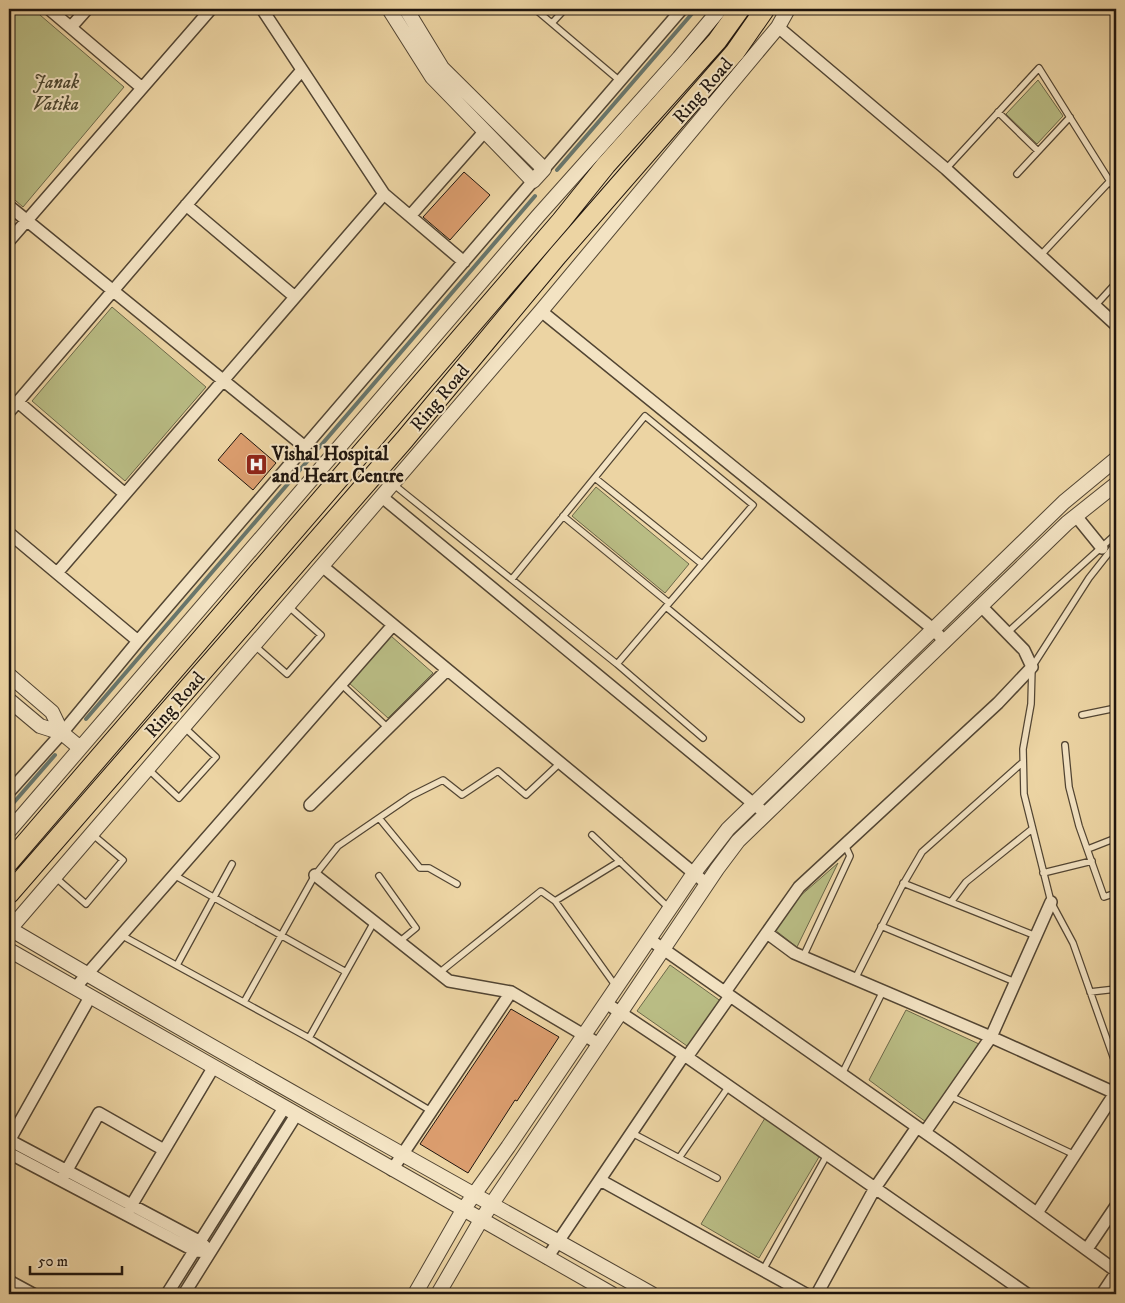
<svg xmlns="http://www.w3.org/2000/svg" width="1125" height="1303" font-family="'IM FELL DW Pica',serif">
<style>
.green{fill:#b9bc84;stroke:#6c6849}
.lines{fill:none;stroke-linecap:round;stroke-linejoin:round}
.stream{stroke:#68766c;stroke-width:4}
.building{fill:#db9d6e;stroke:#1f150e}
.service-casing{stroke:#524533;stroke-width:8}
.minor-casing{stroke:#524533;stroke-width:14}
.tertiary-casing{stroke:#524533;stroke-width:16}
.trunk-casing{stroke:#1f150e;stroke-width:21}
.service{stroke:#f3e3c3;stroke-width:5.5}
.minor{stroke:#f3e3c3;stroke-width:11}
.tertiary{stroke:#f3e3c3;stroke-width:14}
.trunk{stroke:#ecd4a3;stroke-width:19}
.labels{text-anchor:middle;stroke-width:4;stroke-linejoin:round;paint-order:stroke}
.park-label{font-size:19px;font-style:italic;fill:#4d4731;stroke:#f3e3c3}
.street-label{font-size:19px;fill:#1f150e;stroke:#f3e3c3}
.poi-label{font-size:19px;font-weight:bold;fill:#1f150e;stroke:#f3e3c3;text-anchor:start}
</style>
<rect width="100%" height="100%" fill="#ecd4a3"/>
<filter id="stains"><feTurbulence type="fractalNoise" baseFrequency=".004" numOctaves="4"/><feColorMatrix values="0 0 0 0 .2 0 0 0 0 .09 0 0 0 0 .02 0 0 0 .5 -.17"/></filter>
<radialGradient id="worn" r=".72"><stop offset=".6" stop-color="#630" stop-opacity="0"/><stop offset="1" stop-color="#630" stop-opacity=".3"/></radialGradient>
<path class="green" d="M9 9H33L124 87 23 207 9 195Z
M1038 80 1063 116 1037 144 1006 114Z
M112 307 206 387 125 481 32 401Z
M596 487 689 564 665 593 572 516Z
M391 636 433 673 388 718 349 683Z
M838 863 797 947 775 930 799 897Z
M670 965 722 1002 690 1048 637 1011Z
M906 1010 979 1044 926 1122 869 1080Z
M765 1118 819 1157 759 1258 701 1224Z"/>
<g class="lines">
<path class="stream" d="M557 170 696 9
M86 719 535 196
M9 808 55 755"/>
</g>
<path class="building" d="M464 172 490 195 450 240 423 217Z
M241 433 276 463 253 490 218 460Z
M511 1009 559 1037 517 1101 515 1100 468 1173 420 1144Z"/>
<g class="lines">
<defs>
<path id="service" d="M535 9 620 81
M552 23 565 9
M998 112 1038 151
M946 169 1039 68 1116 191
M1017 174 1070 117
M1040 256 1110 181
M1095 306 1116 283
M595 478 702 564
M393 484 617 664 703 738
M563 516 669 603
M1115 545 1089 578 1032 667 1031 704 1023 749 1024 794 1051 902 1073 943 1116 1065
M512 579 645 416 753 505 617 664
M666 607 801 719
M1007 633 1116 534
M254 645 287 674 321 635 288 606
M341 684 388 728
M1082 715 1116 708
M1065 745 1069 787 1079 826 1104 897 1116 893
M148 769 179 798 216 757 184 727
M379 818 420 868H429L457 884
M592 835 670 909
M1088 849 1116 838
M1043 873 1092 861
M174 875 346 972
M379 876 416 928 399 942
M55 877 86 904 123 860 92 834
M903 883 1036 936
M555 901 620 861
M951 902 966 882 1032 829
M881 926 1015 982
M121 935 309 1038 431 1111
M803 957 850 856 845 845
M177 965 232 864
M439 973 541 891 555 901 615 985
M855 979 901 888 922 852 1023 762
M1090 992 1116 989
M244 1002 315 875 338 846 411 796 443 780 462 795 498 771 526 795 560 763
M309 1038 374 922
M842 1074 883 991
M950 1096 1075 1155
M632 1133 717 1178
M679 1158 729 1086
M763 1270 827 1155"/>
<path id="minor" d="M49 9 142 88
M262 9 384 194 464 262
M71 27 87 9
M778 27 946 169 1116 325
M544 169 682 9
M186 205 295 297
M9 206 305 447
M410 216 485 131
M9 241 211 9
M541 311 933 629 945 642
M18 402 125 494
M9 412 302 70
M382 497 766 814
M1076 516 1102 548
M9 533 138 641
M322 566 707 884
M57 573 384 194
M9 792 62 733 138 641 533 181
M310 805 447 670
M315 875 449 981 511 992 599 1044
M767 933 794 953 991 1037 1115 1093 1037 1213
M649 939 950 1150 1116 1271
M75 988 393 625
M725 992 799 887 998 703 1032 667 1024 650 981 606
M606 1003 687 1057 1027 1294
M687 1057 730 996
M925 1132 991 1037 1051 902
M9 1140 201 1242 210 1252
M9 1141 90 997
M9 1153 195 1251 210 1252
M392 1170 511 992
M63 1177 99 1113 164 1150
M600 1180 806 1294
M128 1211 213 1068
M1087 1249 1116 1206
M547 1258 684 1055
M9 1281 33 1294
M167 1294 284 1108
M184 1294 296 1115
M817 1294 875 1188 917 1127
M1102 1294 1116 1273"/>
<path id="tertiary" d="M389 9 432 77 533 181 544 169 442 68 406 9
M9 675 52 712 62 733
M9 700 40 726 62 733 79 747
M9 831 538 216 679 58 720 9
M10 929C222 1054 437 1174 652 1294
M9 930 541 311 778 27 788 9
M9 950 612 1294
M415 1294 463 1210 508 1147 694 873 728 829 1064 502 1116 459
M438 1294 481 1220 717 869 738 841 1067 523 1116 484"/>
<path id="trunk" d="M9 862 561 221 606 165 717 41 740 9
M9 894 405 439 558 255 735 52 765 9"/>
</defs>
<use href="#service" class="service-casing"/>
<use href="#minor" class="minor-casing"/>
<use href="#tertiary" class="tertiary-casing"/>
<use href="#trunk" class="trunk-casing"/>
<use href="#service" class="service"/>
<use href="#minor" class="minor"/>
<use href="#tertiary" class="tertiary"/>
<use href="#trunk" class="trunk"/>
</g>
<defs>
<symbol id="hospital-square" viewBox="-11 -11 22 22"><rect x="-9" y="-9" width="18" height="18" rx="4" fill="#8f2418" stroke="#f3e3c3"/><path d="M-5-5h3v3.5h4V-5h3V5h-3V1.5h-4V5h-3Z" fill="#fff"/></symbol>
</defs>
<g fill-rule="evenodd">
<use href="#hospital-square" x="244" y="452" width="25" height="25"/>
</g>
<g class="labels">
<g class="park-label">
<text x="56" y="88">Janak<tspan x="56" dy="22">Vatika</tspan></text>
</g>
<g class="street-label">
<text transform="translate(702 90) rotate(-49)" y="7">Ring Road</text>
<text transform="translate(439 397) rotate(-50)" y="7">Ring Road</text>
<text transform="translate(174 704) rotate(-49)" y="7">Ring Road</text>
</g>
<g class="poi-label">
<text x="272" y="460">Vishal Hospital<tspan x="272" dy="22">and Heart Centre</tspan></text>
</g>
</g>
<rect width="1125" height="1303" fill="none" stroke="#ecd4a3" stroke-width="30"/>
<rect x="10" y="10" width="1105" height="1283" fill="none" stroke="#1f150e" stroke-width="2.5"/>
<rect x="15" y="15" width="1095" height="1273" fill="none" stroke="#1f150e"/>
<path d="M30 1266v8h92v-8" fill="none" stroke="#1f150e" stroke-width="2.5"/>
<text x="38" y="1266" font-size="15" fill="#1f150e" stroke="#f3e3c3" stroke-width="4" paint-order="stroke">50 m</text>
<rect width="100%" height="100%" filter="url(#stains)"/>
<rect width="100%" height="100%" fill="url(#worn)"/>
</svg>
